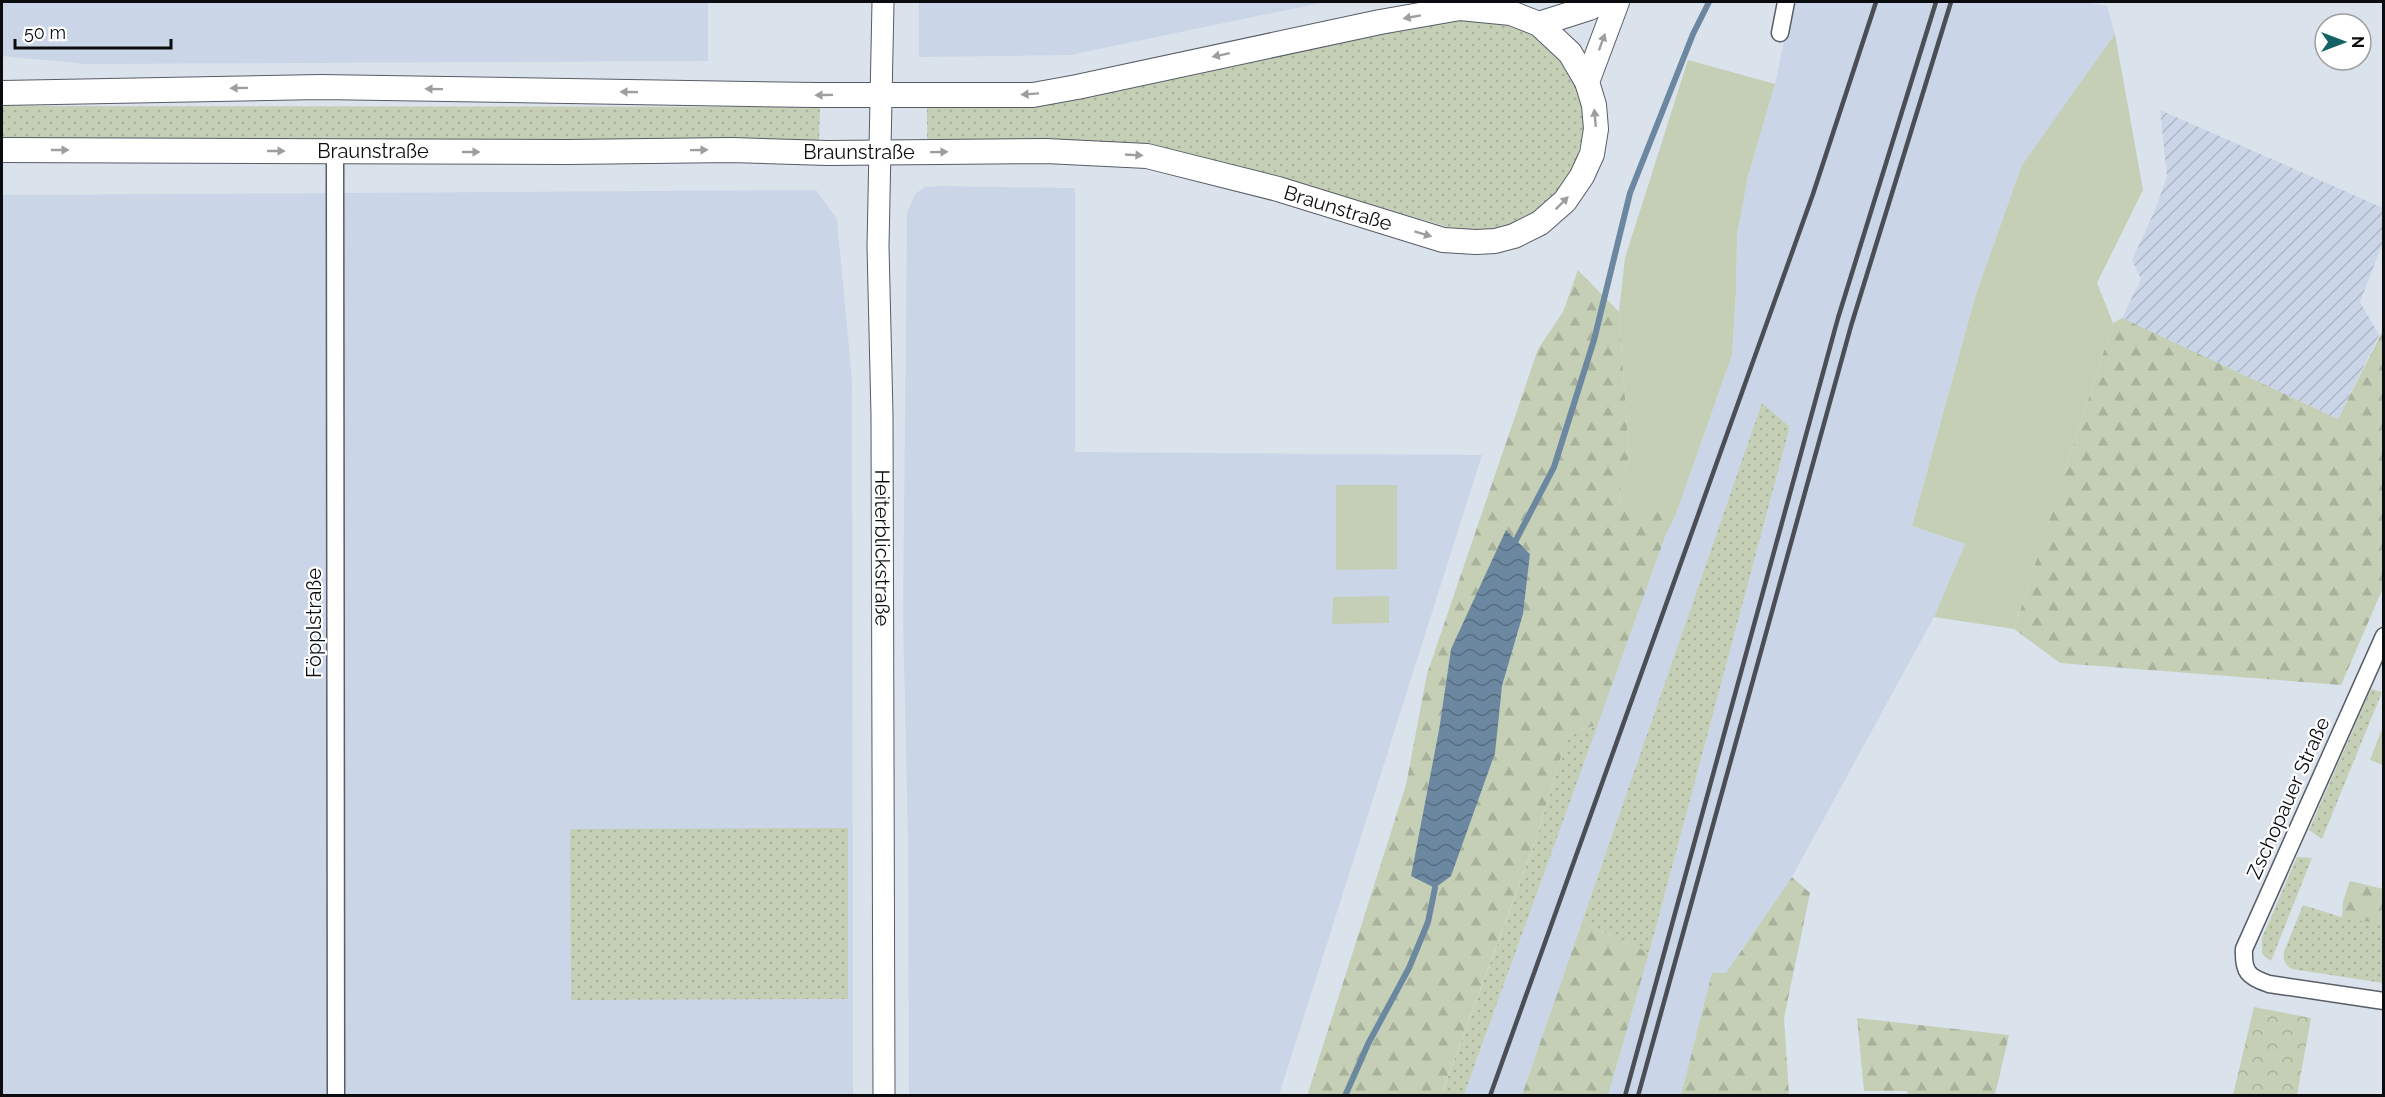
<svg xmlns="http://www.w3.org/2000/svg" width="2385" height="1097" font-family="Raleway,sans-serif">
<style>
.built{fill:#cad6e7}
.industrial{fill:url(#industrial-furrows)}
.grass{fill:url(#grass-dots)}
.forest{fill:url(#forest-firs);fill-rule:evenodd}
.park{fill:url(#park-crowns)}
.garden{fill:#c4cfb5}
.water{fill:url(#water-waves)}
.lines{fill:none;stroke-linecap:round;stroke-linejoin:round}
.stream{stroke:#6b88a0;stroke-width:6}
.minor-casing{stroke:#575d66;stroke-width:19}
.tertiary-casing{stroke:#575d66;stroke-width:23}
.secondary-casing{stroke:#575d66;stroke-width:26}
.minor{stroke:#fff;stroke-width:16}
.tertiary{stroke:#fff;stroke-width:21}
.secondary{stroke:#fff;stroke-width:24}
.rail{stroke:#4b4f55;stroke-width:4.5}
.oneway{fill:#9d9e9f}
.labels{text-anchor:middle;stroke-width:4.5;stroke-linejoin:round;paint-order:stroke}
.street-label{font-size:20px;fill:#0a0c10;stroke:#fff}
</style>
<defs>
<pattern id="industrial-furrows" width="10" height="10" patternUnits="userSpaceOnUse" patternTransform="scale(1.5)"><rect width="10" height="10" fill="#cad6e7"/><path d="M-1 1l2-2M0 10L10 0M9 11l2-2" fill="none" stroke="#acb6c5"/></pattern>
<pattern id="grass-dots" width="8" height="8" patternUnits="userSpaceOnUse" patternTransform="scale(1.5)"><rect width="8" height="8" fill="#c4cfb5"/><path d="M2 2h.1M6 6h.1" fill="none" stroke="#a7b19b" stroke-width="1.8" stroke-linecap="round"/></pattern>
<pattern id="forest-firs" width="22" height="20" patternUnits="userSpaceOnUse" patternTransform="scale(1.5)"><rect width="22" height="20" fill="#c4cfb5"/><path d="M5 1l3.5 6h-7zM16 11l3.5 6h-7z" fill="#a7b19b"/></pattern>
<pattern id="park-crowns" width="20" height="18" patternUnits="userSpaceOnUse" patternTransform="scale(1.5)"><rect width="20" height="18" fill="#c4cfb5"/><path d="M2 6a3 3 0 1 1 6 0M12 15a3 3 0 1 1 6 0" fill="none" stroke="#a7b19b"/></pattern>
<pattern id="water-waves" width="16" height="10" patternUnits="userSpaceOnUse" patternTransform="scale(1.5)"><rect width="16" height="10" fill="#6b88a0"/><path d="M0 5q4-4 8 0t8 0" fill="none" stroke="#566e81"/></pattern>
</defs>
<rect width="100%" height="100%" fill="#dae2ec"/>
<path class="built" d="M2 2H708V61L86 64 2 56Z
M919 2H1325L1070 55 919 57Z
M1792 2H2086L2107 6 2115 34 2022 165 1976 294 1912 526 1965 544 1934 617 1792 877 1726 973 1712 974 1681 1095H1607L1649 953 1790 428 1762 404 1522 1095 1464 1096 1666 534 1676 514 1732 355 1736 291 1737 235 1748 176 1775 84Z
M938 186 1075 188V452L1482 455 1279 1095H909L908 842 903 618 907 212 915 194 925 187Z
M816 190 837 219 852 380 853 1095H2V195Z"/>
<path class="industrial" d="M2160 110 2383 208V242L2360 302 2379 335 2338 419 2122 318 2141 279 2132 260 2156 208 2167 176Z"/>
<path class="grass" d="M1463 19 1507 22 1530 32 1563 62 1575 81 1581 101 1585 126 1573 172 1557 196 1541 210 1504 229 1462 231 1252 170 927 142V107Z
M2 106 820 107 819 143 2 141Z
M1762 403 1790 427 1649 953 1582 922Z
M2371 689 2382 692 2322 839 2309 830Z
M1598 724 1464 1095 1441 1096 1537 837 1567 736Z
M848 828V999L571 1000 570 829Z
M2297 857 2312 858 2271 961 2262 954V938Z
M2303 905 2341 917 2383 923V983L2292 969C2284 964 2283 960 2284 952Z"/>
<path class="forest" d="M1578 270 1619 312 1629 455 1618 502 1676 514 1666 534 1598 724 1567 736 1537 836 1441 1095 1307 1096 1406 785 1427 674 1538 349 1563 312ZM1507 531 1530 554 1523 614 1502 686 1497 718 1469 820 1451 876 1439 730 1451 649Z
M2122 318 2338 419 2383 330V588L2341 685 2060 663 2014 629 2113 323Z
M1792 877 1810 893 1784 1018 1789 1095H1681L1712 973H1726Z
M2350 881 2383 889V923L2342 919 2343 901Z
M1582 922 1649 953 1608 1095H1522Z
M1857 1018 2009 1035 1995 1095 1908 1096 1907 1091H1864Z"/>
<path class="park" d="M2254 1007 2311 1018 2297 1095H2233Z"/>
<path class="garden" d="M2115 34 2143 190 2097 283 2113 323 2014 629 1934 617 1965 544 1912 526 1976 294 2022 165Z
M1688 60 1775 84 1748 176 1737 235 1736 291 1732 355 1676 514 1618 502 1629 455 1619 312 1625 258Z
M1336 485H1397V569L1336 570Z
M1389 596V623L1332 624 1333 597Z
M2383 726 2384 765H2383L2370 760Z"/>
<path class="water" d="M1506 530 1530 554 1523 614 1502 686 1495 753 1451 876 1435 888 1411 876 1439 730 1451 649Z"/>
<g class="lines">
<path class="stream" d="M1516 540 1554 467 1594 340 1630 193 1693 34 1709 2
M1345 1096 1368 1044 1409 968 1428 922 1435 888"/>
<defs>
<path id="minor" d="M1780 33 1786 2
M335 151 336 1096
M2384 636 2244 949C2243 972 2248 977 2269 984L2384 1001"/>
<g id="tertiary">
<path id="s1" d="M883 2 878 246 882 415 884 1096"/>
</g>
<path id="secondary" d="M1539 24 1589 8 1602 2
M1587 82 1617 2
M2 93 321 87 816 95H1033L1077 87 1380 22 1460 8 1511 13 1539 24 1570 53 1587 82 1594 105 1596 129 1592 154 1582 176 1565 201 1540 223 1514 236 1495 241 1476 242 1443 240 1278 189 1147 156 1046 151 828 153 732 150 567 152 2 150"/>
</defs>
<use href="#minor" class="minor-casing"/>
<use href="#tertiary" class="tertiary-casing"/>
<use href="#secondary" class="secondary-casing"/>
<use href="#minor" class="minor"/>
<use href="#tertiary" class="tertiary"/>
<use href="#secondary" class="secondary"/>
<path class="rail" d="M1490 1096 1813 194 1876 2
M1625 1096 1838 318 1936 2
M1638 1096 1851 326 1951 2"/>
</g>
<defs><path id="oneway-solid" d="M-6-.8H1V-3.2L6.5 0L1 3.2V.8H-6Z" transform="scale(1.5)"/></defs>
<g class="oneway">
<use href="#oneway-solid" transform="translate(1412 17) rotate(170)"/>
<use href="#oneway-solid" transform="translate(1602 42) rotate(-70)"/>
<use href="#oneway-solid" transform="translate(1221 55) rotate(168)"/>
<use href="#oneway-solid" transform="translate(239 88) rotate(179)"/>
<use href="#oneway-solid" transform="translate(434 89) rotate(-179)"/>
<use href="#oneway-solid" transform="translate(629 92) rotate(-179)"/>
<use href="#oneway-solid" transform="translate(1030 94) rotate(176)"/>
<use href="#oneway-solid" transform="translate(824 95) rotate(179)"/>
<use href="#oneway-solid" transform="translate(1595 118) rotate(-95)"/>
<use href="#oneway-solid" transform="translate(60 150)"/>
<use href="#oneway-solid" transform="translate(699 150) rotate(-1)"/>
<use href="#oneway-solid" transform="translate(276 151)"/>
<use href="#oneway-solid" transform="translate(471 152)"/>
<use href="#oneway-solid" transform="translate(939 152) rotate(-1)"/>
<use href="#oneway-solid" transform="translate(1134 155) rotate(3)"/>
<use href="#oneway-solid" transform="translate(1562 203) rotate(-45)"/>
<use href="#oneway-solid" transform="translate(1423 234) rotate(17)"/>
</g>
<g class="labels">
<g class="street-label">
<text x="373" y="158">Braunstraße</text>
<text x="859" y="159">Braunstraße</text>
<text transform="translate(1338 208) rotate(17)" y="7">Braunstraße</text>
<text dy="7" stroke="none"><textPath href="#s1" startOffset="546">Heiterblickstraße</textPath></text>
<text transform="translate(314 623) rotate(-90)" y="7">Föpplstraße</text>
<text transform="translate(2288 798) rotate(-66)" y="7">Zschopauer Straße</text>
</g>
</g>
<rect width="2385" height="1097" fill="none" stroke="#0a0c10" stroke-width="6"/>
<g transform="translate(2343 42) rotate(90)"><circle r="28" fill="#ffffff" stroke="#9d9e9f" stroke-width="1.5"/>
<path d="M0-4.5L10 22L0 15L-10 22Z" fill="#126266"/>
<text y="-9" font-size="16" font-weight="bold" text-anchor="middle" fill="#0a0c10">N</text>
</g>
<path d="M15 39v9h156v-9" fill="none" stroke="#0a0c10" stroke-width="3"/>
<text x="24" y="39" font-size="18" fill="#0a0c10" stroke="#ffffff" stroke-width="4.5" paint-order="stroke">50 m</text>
</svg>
